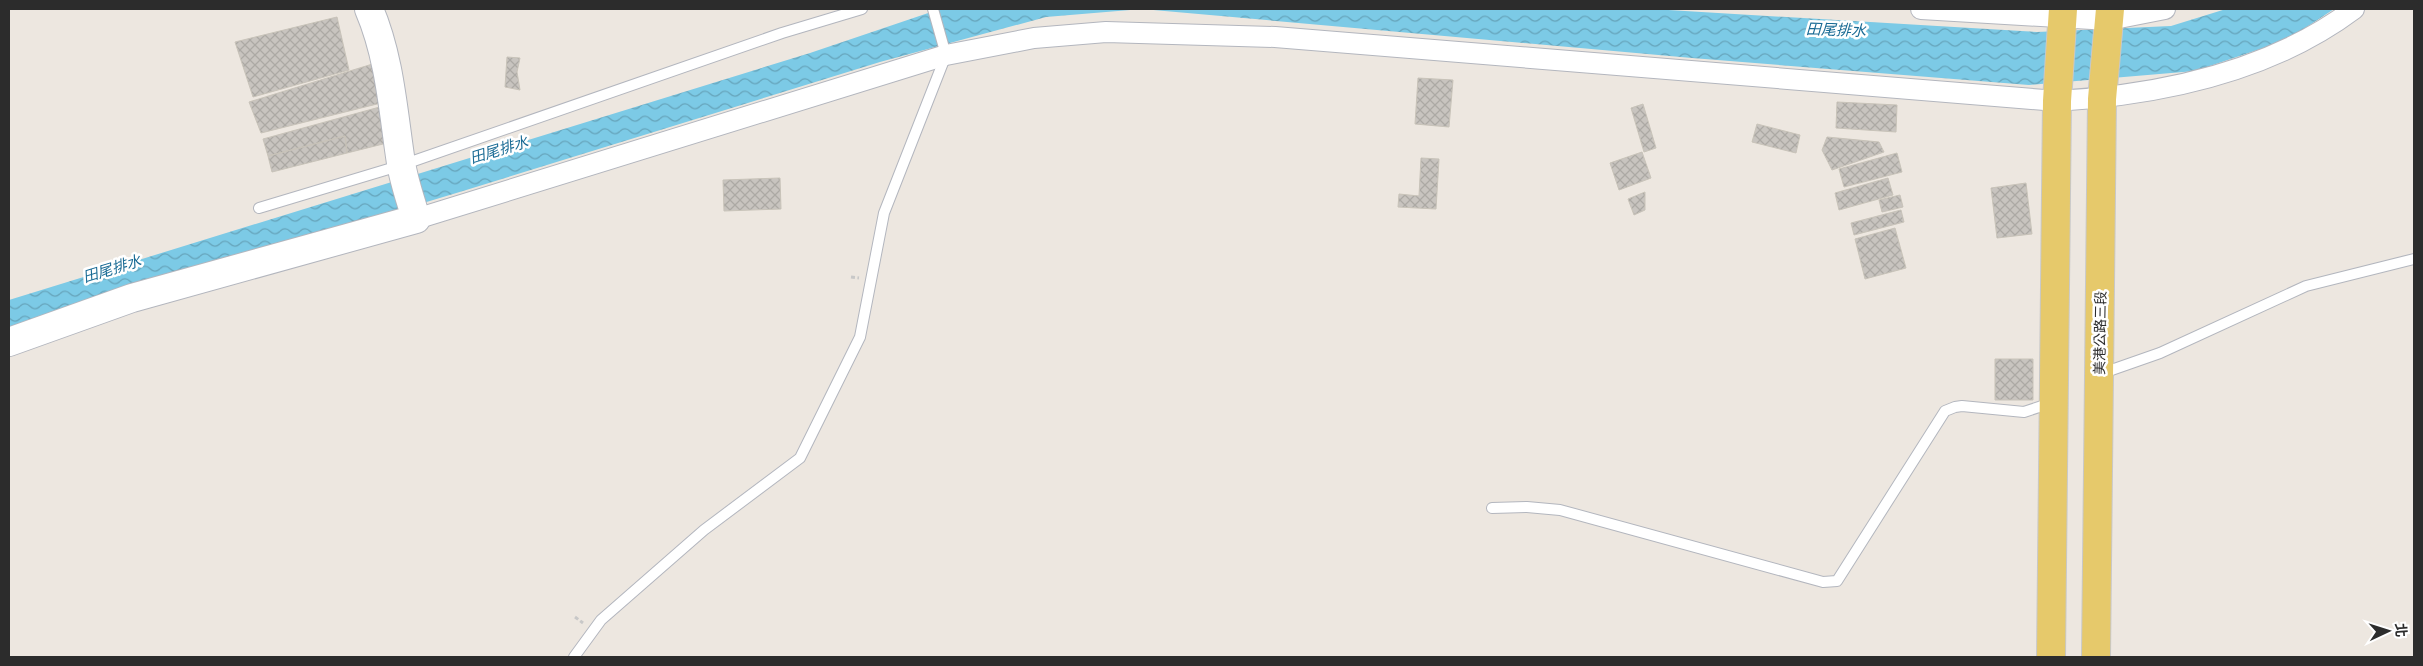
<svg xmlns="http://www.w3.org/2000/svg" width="2423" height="666" font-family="'Asap Condensed','Noto Sans TC',sans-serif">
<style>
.water{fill:url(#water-waves)}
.building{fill:url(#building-cross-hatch);stroke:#c8c3b9}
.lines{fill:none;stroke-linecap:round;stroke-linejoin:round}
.lane-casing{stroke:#b3b6be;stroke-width:12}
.street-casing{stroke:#b3b6be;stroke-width:22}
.secondary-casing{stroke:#b3b6be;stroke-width:30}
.primary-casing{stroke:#c8c8c8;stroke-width:30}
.path{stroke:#c8c8c8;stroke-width:3;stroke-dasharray:4 2.5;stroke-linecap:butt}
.lane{stroke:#fff;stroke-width:10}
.street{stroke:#fff;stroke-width:20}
.secondary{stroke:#fff;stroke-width:28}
.primary{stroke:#e6c96b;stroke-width:28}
.labels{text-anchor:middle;stroke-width:5;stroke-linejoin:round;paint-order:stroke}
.street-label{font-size:14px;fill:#2c2c2c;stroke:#fff}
.water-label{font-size:15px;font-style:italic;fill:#186a94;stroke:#fff}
</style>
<defs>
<pattern id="water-waves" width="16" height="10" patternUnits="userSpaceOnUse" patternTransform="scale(1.25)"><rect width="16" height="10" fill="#7ccae6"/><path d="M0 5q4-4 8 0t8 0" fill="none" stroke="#66a4bb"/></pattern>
<pattern id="building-cross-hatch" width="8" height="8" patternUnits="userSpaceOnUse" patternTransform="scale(1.25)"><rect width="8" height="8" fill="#c8c4bf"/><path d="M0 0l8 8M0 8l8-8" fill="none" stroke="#aca9a4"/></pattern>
</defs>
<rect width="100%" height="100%" fill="#ede7e0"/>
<path class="water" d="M940 9H1652L2037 32 2171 26 2226 9H2334L2287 40 2195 71 2029 85 1692 58 1142 9 1046 17 880 62 463 191 9 328V300L810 53Z"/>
<path class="building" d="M337 17 349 70 253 97 235 42Z
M507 57 520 58 517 72 520 90 505 87Z
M379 62 385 102 261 133 249 102Z
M1418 78 1453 80 1449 127 1415 124Z
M1837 102 1897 105 1896 132 1836 128Z
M1643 104 1656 148 1644 152 1631 108Z
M387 105 395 141 347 153 345 136 268 156 263 139Z
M1757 124 1800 135 1796 153 1752 142Z
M345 136 347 153 272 172 268 156Z
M1827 137 1879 142 1884 152 1832 170 1822 150Z
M1642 152 1651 178 1619 190 1610 163Z
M1897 153 1902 172 1844 187 1839 169Z
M1421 158 1439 159 1436 209 1398 207 1399 194 1419 196Z
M780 178 781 209 724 211 723 180Z
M1888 178 1893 195 1839 210 1835 193Z
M2026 183 2032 234 1997 238 1991 188Z
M1645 192V210L1634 215 1628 199Z
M1900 195 1903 207 1882 212 1879 200Z
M1901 210 1904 222 1854 235 1851 223Z
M1895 228 1906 268 1865 279 1855 239Z
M1995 359H2033V400H1995Z"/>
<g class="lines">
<defs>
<path id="lane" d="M259 208 402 165 782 33 862 9
M2100 374 2160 353 2306 286 2414 259
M1492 508 1527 507 1560 510 1823 582 1837 581 1945 411 1955 407 1962 406 2024 412 2051 403
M574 657 601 620 704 530 800 458 860 337 884 213 946 55 933 9"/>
<path id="street" d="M1921 9 2109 20 2165 9
M416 219 946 55 1034 38 1106 32 1275 37 2057 101C2159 95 2270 72 2354 9"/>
<path id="secondary" d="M9 342 132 298 416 219C411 201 404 182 401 163 393 111 390 58 369 9"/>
<path id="primary" d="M2051 657 2057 101 2063 9
M2096 657 2102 99 2110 9"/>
</defs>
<use href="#lane" class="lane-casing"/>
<use href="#street" class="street-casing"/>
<use href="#secondary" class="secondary-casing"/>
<use href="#primary" class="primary-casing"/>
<path class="path" d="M851 277 859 278
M575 617 583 623"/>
<use href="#lane" class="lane"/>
<use href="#street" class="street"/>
<use href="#secondary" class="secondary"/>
<use href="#primary" class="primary"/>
</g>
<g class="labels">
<g class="street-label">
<text transform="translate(2100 333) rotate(-89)" y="5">美港公路三段</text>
</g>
<g class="water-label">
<text transform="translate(1836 30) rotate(2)" y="5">田尾排水</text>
<text transform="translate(499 150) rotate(-17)" y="5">田尾排水</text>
<text transform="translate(112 269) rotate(-17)" y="5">田尾排水</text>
</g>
</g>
<rect width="2423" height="666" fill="none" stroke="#2c2c2c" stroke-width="20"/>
<g transform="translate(2388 631) rotate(86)" stroke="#ffffff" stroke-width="4" paint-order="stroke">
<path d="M0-4L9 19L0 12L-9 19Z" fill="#2c2c2c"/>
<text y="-8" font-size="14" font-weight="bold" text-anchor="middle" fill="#2c2c2c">北</text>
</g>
</svg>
